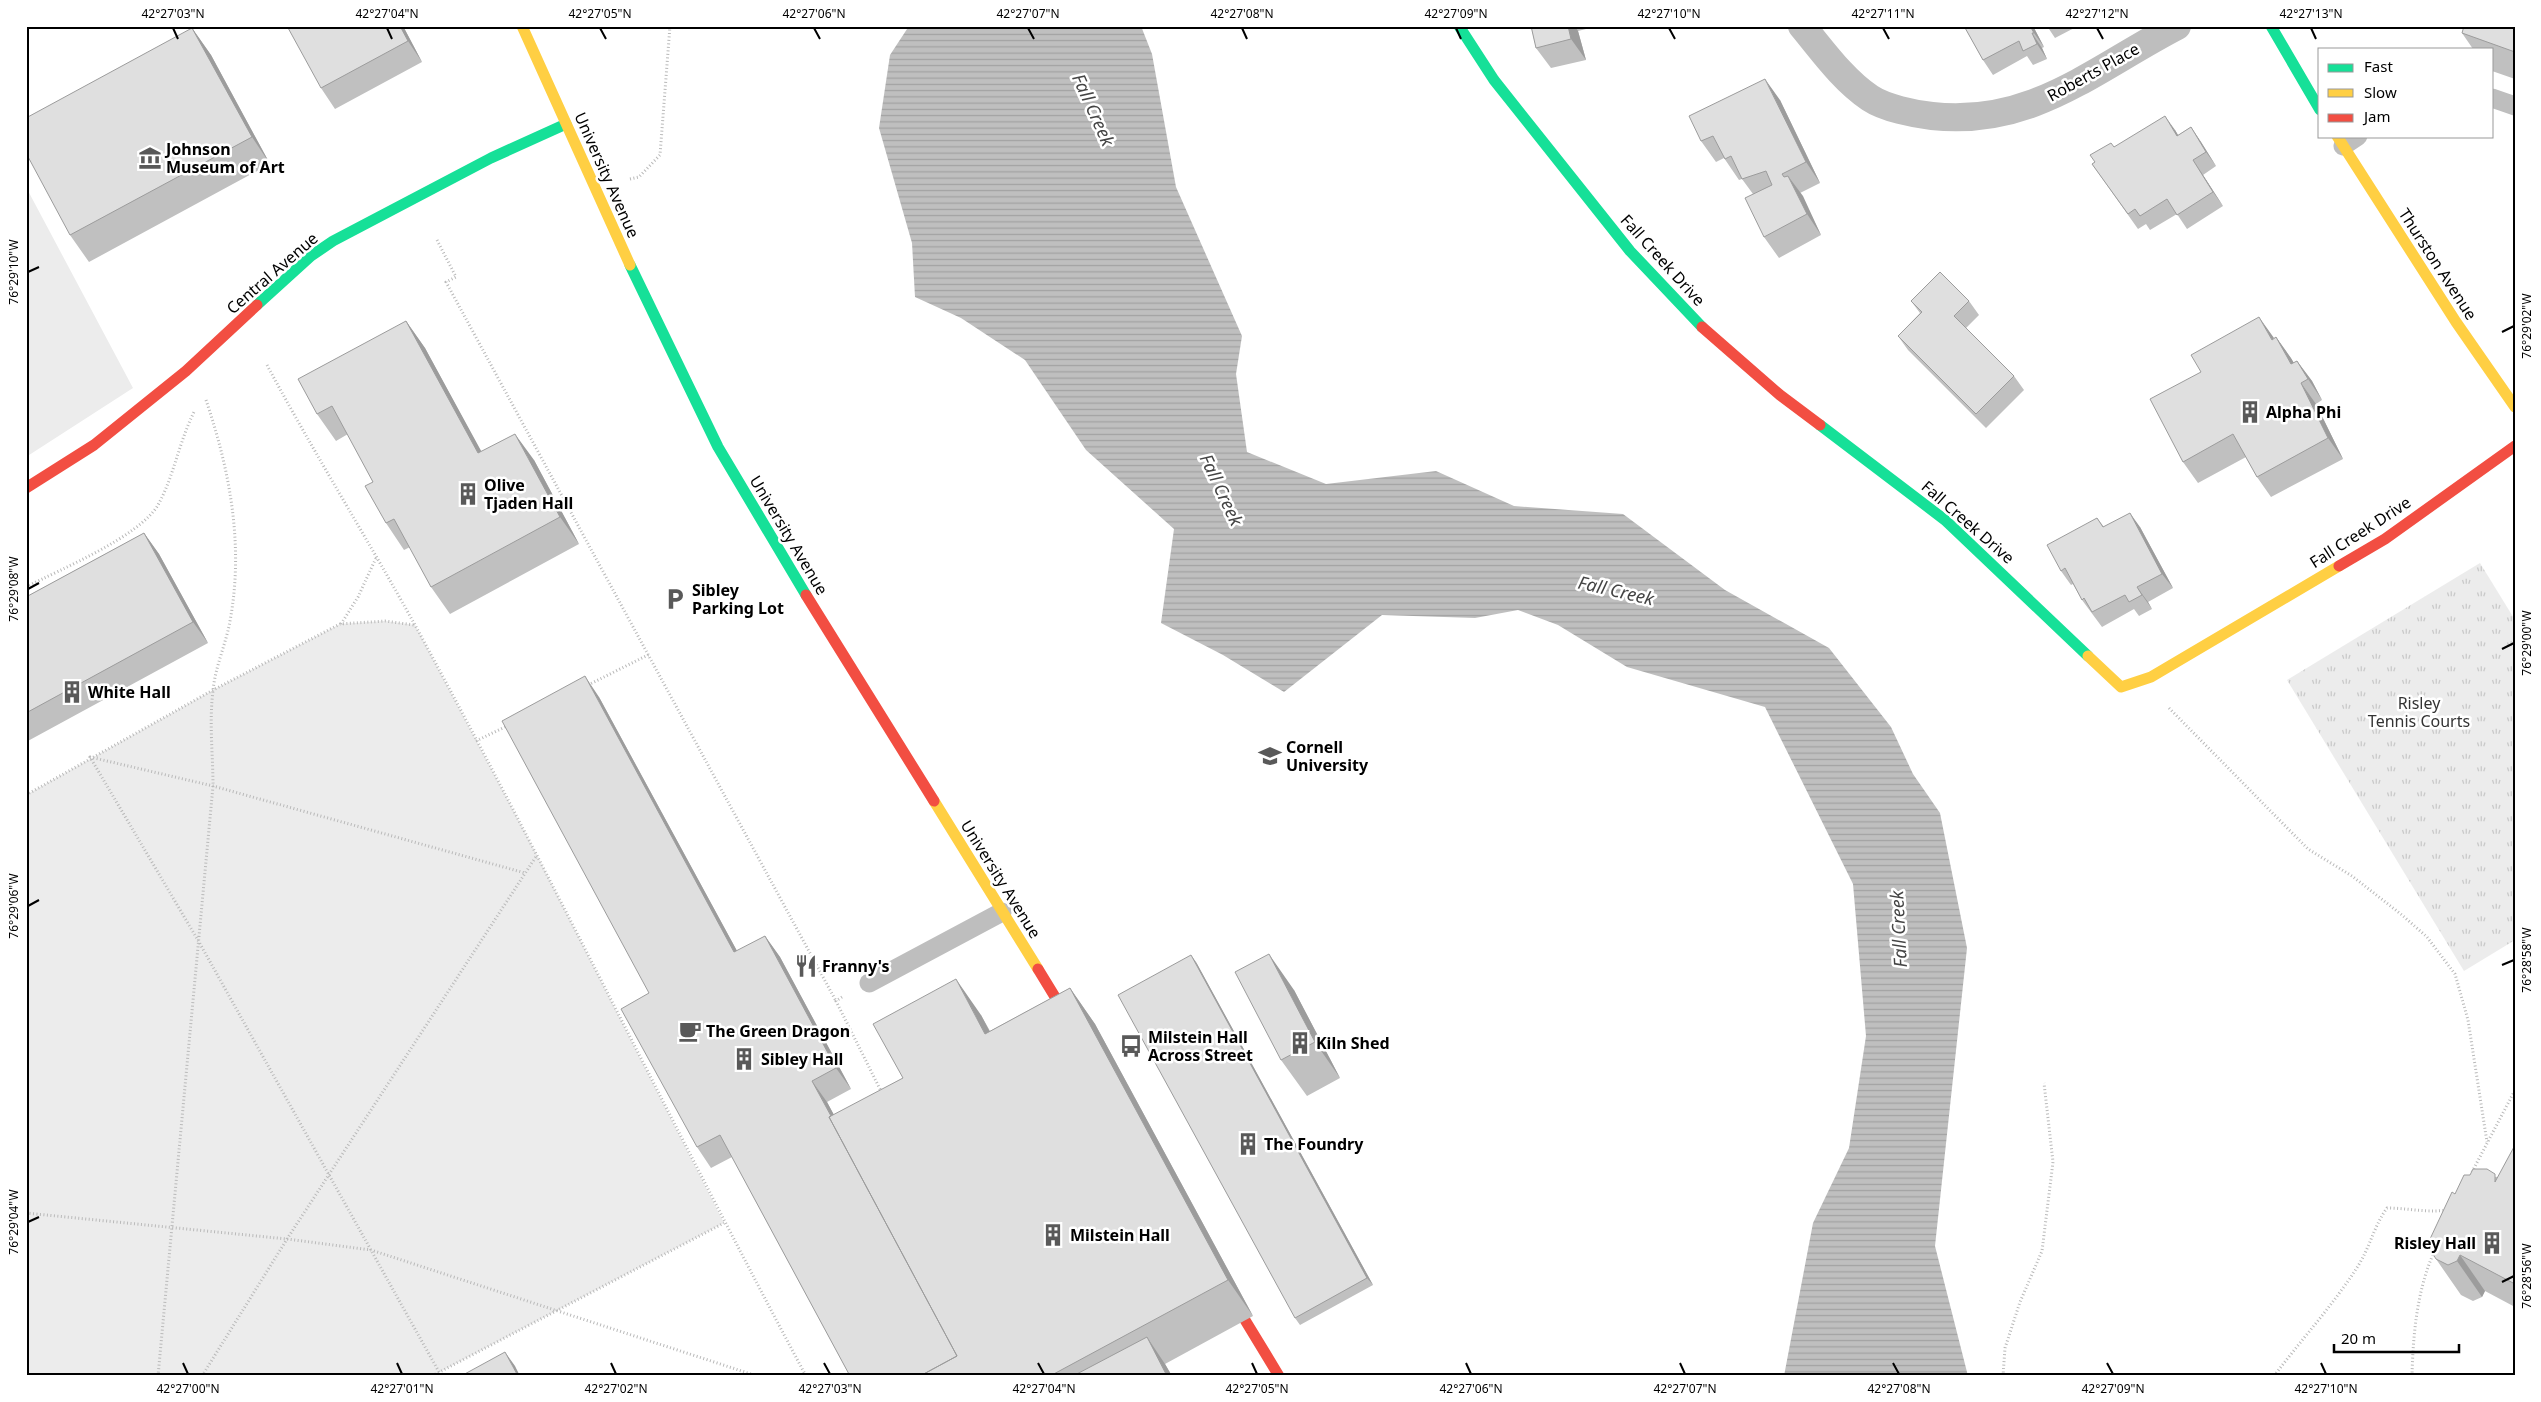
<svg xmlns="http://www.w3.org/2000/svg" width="2541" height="1402" font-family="'Noto Sans',sans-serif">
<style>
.green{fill:#ececec}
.park{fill:url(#park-tufts)}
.water{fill:url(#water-rules)}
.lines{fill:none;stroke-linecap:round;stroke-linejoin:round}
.path{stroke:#b9b9b9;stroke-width:3;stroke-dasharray:1 2.5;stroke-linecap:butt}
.lane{stroke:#bebebe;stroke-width:19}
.street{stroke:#bebebe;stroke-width:28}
.fast{stroke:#16e098;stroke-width:11}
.slow{stroke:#ffcf43;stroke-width:11}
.jam{stroke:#f24e42;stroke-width:11}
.wall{fill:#c0c0c0}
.shaded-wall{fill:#9c9c9c}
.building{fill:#dfdfdf;stroke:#9c9c9c}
.ticks{fill:none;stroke:#000;stroke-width:2}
.labels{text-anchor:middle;stroke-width:5;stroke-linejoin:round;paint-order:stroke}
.street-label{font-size:16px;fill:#000;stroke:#fff}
.poi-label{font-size:16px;font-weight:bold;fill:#000;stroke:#fff;text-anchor:start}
.park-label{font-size:16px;fill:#333;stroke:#fff}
.water-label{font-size:18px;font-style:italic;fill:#444;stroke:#fff}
.neatline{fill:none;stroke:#000;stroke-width:2}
.ticks-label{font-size:12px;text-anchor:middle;fill:#000}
</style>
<defs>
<pattern id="park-tufts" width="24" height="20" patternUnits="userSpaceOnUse" patternTransform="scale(1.25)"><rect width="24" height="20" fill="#ececec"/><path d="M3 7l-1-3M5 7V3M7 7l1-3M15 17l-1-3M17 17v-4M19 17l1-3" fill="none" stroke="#c9c9c9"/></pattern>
<pattern id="water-rules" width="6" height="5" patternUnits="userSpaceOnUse" patternTransform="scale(1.25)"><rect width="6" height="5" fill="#bfbfbf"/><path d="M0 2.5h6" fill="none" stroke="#a2a2a2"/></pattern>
</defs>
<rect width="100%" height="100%" fill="#fff"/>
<path class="green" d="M26 187 133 388 26 457Z
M385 621 415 625 537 855 724 1223 432 1376H26V795L213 690 340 624Z"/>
<path class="park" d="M2480 563 2515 620V940L2464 971 2287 680Z"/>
<path class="water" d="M909 26H1141L1152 54 1176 187 1242 336 1236 374 1247 452 1326 484 1436 471 1514 506 1623 514 1725 590 1829 648 1891 727 1913 774 1940 813 1967 948 1935 1246 1968 1376H1784L1813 1223 1849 1148 1866 1036 1853 884 1765 707 1627 667 1558 625 1518 610 1475 618 1382 615 1284 692 1223 655 1161 623 1174 529 1086 450 1025 360 961 318 915 297 912 243 879 128 890 55Z"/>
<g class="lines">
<path class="path" d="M630 179 639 177 660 155 670 26
M437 240 456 277 446 282 836 1001
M267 365C314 453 367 538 415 625 550 873 673 1127 806 1376
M26 587C61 569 139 537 158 505 174 476 179 442 194 412
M341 624 358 597 376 558
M588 685 650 654
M2169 708 2308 849 2352 876 2402 915 2427 937 2455 974 2468 1020 2487 1142
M476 741 509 725
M26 795 213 690 340 624 385 621 414 625
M842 997 836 1001 882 1093
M2472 1172 2515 1090
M26 1213 287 1239 371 1250 757 1376
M439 1372 199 942 90 757 213 786 525 873
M158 1376 213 786C213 755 209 722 213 691 215 667 226 644 230 621 244 546 230 471 206 400
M202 1376 287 1239 537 855
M432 1376 724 1223
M2003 1376 2005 1348 2020 1302 2042 1251 2053 1162 2044 1083
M2274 1376C2301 1340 2334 1304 2358 1266 2370 1247 2374 1226 2387 1208 2407 1208 2427 1213 2447 1210
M2412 1376C2413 1335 2417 1290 2434 1252"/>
<path class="lane" d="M2492 98 2515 106
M2343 146 2358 136
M869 983 1002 912"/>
<path class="street" d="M1802 26C1822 50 1843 80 1870 98 1885 108 1914 114 1932 116 2032 127 2094 69 2177 26"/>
<path class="fast" d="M1459 26 1494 80 1630 251 1702 327
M2271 26 2320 110
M630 265 718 447 806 595
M257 305 311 256 333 241 491 158 566 124
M1820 425 1945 520 2088 656"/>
<path class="slow" d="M522 26 630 265
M2337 136 2456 322 2515 407
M2088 656 2121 687 2151 677 2339 566
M934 801 1038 969"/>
<path class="jam" d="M1702 327 1780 395 1820 425
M26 488 94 445 186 371 257 305
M2339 566 2385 539 2515 446
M806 595 934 801
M1038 969 1074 1028
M1245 1320 1279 1376"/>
</g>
<path class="wall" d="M403 26 422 62 335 109 321 88Z
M1531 26H1598L1578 31 1586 60 1551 68 1536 48Z
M1964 26H2033L2044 47 2042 48 2047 59 2033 65 2027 56 1993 75 1983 60Z
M2047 26H2078L2055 38Z
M2515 26V79L2492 71V49H2473L2462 33Z
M192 28 211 55 270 164 89 262 70 235Z
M1780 100 1820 183 1800 193 1821 235 1779 258 1764 237 1753 194 1742 179 1739 180 1724 158 1716 162 1701 141Z
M2191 127 2201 142 2216 166 2203 175 2223 206 2187 229 2177 214 2150 230 2146 224 2138 229 2092 164 2114 147 2175 130 2178 135Z
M1911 301H1969L1979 315 1966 328 2014 376 2024 390 1986 428 1908 350 1898 336 1920 313Z
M406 321 425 348 481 452 534 460 579 544 450 614 431 587 410 547 404 550 386 523 373 482 348 434 336 441 317 414Z
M2276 337 2294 363 2297 361 2312 381 2322 400 2316 404 2343 459 2271 497 2257 477 2246 457 2198 483 2183 462 2274 338Z
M2097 518 2104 527H2140L2173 588 2148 602 2152 609 2139 616 2134 609 2102 627 2082 600 2073 584 2071 585 2061 571Z
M144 533 159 554 208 643 26 742V597Z
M599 697 737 951 765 936 780 957 851 1089 827 1102 834 1115 903 1078 981 1015 990 1031 1070 988 1095 1024 1253 1316 1165 1364 1172 1376H850L732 1157 711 1168 697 1147Z
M1196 962 1373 1285 1300 1325 1295 1318Z
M1294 990 1340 1078 1307 1096 1281 1060Z
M2515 1145V1307L2485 1291 2482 1297 2473 1301 2461 1295 2436 1259 2433 1244 2430 1239 2455 1194 2470 1175 2498 1177Z"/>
<path class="shaded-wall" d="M400 26H403L422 62 408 41Z
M1568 26H1575L1578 31 1586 60 1571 39Z
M2030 26H2033L2044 47 2034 33Z
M192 28 211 55 270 164 252 137Z
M2032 33 2042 48 2047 59 2037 44Z
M1765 79 1780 100 1820 183 1806 162Z
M2165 116 2175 130 2187 150 2177 136Z
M2191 127 2201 142 2216 166 2206 152Z
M2193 160 2203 175 2223 206 2213 192Z
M1788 176 1803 196 1821 235 1807 214Z
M2259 317 2274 338 2272 340Z
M406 321 425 348 497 480 478 453Z
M2276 337 2291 358 2304 381 2291 364Z
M2297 361 2312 381 2322 400 2308 379Z
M2301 383 2316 404 2343 459 2328 438Z
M515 434 534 460 579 544 560 517Z
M2130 513 2140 527 2173 588 2162 574Z
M144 533 159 554 208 643 193 622Z
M2137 587 2148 602 2152 609 2142 595Z
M585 676 599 697 749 973 734 952Z
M765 936 780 957 851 1089 836 1068Z
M1269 954 1294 990 1340 1078 1315 1042Z
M1191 955 1196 962 1373 1285 1367 1278Z
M956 979 981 1015 1010 1070 985 1034Z
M1070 988 1095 1024 1253 1316 1228 1280Z
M812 1081 827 1102 974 1376Z
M2460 1255 2485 1291 2482 1297 2457 1261Z
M1147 1337 1165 1364 1172 1376H1167Z
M505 1352 515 1366 520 1376H518Z"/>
<path class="building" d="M287 26H400L408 41 321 88Z
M1531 26H1568L1571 39 1536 48Z
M1964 26H2030L2034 33H2032L2037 44 2023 51 2019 41 1983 60Z
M2464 26H2515V52L2462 33Z
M192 28 252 137 70 235 26 153V118Z
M1765 79 1806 162 1782 174 1784 177 1788 176 1807 214 1764 237 1745 198 1772 185 1766 171 1742 179 1731 156 1725 159 1713 136 1701 141 1689 116Z
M2165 116 2177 136 2191 127 2206 152 2193 160 2213 192 2177 215 2167 199 2140 216 2135 209 2128 214 2092 164 2095 162 2090 155 2111 143 2114 147Z
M1940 272 1969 301 1954 316 2014 376 1976 414 1898 336 1922 312 1911 301Z
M2259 317 2272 340 2276 337 2291 364 2297 361 2308 379 2301 383 2328 438 2257 477 2233 434 2183 462 2150 399 2201 372 2191 355Z
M406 321 478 453 515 434 560 517 431 587 394 519 386 523 365 486 373 482 332 406 317 414 298 379Z
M2130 513 2162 574 2137 587 2142 595 2129 602 2125 595 2092 612 2084 598 2082 600 2065 568 2061 571 2047 545 2097 518 2103 527Z
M144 533 193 622 26 713V597Z
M585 676 734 952 765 936 836 1068 812 1081 831 1116 829 1117 957 1356 920 1376H850L720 1135 697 1147 621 1009 649 993 502 721Z
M1269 954 1315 1042 1281 1060 1235 972Z
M1191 955 1367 1278 1295 1318 1118 995Z
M956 979 985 1034 1070 988 1228 1280 1050 1376H920L957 1356 829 1117 903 1078 873 1024Z
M2515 1145V1284L2460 1255 2457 1261 2448 1265 2436 1259 2430 1249 2435 1242 2430 1239 2452 1192 2455 1194 2464 1175H2470L2473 1169H2487L2495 1174V1182Z
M1147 1337 1167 1376H1073Z
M505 1352 518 1376H461Z"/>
<path class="ticks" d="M173 28 178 39M387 28 392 39M600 28 606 39M814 28 820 39M1028 28 1034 39M1242 28 1247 39M1456 28 1461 39M1669 28 1675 39M1883 28 1889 39M2097 28 2103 39M2311 28 2316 39M28 272 39 267M2502 332 2514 326M28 589 39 583M2502 649 2514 643M28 906 39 900M2502 965 2514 960M28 1222 39 1217M2502 1282 2514 1276M183 1363 188 1374M397 1363 402 1374M611 1363 616 1374M824 1363 830 1374M1038 1363 1044 1374M1252 1363 1257 1374M1466 1363 1471 1374M1680 1363 1685 1374M1893 1363 1899 1374M2107 1363 2113 1374M2321 1363 2326 1374"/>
<defs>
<symbol id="museum-bare" viewBox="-9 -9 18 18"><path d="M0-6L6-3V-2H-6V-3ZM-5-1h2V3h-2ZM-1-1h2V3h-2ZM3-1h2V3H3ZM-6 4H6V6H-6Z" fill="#595959" stroke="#fff" stroke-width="2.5" paint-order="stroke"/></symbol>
<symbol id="building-bare" viewBox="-9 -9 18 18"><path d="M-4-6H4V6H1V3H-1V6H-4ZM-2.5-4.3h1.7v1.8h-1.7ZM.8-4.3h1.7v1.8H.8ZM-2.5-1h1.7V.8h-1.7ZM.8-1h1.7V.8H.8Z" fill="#595959" stroke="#fff" stroke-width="2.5" paint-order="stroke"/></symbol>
<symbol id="parking-bare" viewBox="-9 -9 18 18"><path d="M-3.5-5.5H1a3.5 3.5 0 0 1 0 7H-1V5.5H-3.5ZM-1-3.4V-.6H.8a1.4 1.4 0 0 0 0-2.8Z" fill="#595959" stroke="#fff" stroke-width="2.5" paint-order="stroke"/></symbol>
<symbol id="university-bare" viewBox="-9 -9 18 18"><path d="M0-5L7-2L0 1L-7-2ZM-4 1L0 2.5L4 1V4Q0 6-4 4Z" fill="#595959" stroke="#fff" stroke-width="2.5" paint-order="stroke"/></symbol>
<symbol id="restaurant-bare" viewBox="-9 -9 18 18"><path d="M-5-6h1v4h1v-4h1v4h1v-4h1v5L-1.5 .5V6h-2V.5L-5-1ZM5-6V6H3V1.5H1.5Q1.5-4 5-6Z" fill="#595959" stroke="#fff" stroke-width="2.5" paint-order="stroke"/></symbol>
<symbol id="cafe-bare" viewBox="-9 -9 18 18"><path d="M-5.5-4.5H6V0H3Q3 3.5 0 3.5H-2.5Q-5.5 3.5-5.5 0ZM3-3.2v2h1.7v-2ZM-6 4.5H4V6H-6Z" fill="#595959" stroke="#fff" stroke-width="2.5" paint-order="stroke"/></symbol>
<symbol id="bus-bare" viewBox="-9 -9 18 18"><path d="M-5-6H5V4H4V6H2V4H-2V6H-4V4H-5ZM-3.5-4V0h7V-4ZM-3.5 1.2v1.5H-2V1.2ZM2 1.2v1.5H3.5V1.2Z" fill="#595959" stroke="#fff" stroke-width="2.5" paint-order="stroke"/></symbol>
</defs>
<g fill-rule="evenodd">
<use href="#museum-bare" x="134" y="142" width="32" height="32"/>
<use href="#building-bare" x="2234" y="396" width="32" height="32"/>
<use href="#building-bare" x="452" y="478" width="32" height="32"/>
<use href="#parking-bare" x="659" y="583" width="32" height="32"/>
<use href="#building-bare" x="56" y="676" width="32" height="32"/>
<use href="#university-bare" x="1254" y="740" width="32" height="32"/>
<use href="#restaurant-bare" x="790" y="950" width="32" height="32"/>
<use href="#cafe-bare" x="674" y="1015" width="32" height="32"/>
<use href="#building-bare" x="1284" y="1027" width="32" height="32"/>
<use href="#bus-bare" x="1115" y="1030" width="32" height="32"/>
<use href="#building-bare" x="728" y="1043" width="32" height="32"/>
<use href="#building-bare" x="1232" y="1128" width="32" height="32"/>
<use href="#building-bare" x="1037" y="1219" width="32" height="32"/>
<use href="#building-bare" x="2476" y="1227" width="32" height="32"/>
</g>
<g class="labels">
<g class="street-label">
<text transform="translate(2093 72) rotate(-29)" y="6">Roberts Place</text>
<text transform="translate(607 175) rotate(66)" y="6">University Avenue</text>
<text transform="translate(1663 260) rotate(48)" y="6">Fall Creek Drive</text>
<text transform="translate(2438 264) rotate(57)" y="6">Thurston Avenue</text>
<text transform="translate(272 273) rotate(-41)" y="6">Central Avenue</text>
<text transform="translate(1968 522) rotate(41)" y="6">Fall Creek Drive</text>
<text transform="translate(2360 532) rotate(-33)" y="6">Fall Creek Drive</text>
<text transform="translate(789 535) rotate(59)" y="6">University Avenue</text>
<text transform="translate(1001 879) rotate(58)" y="6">University Avenue</text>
</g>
<g class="poi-label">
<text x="166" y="155">Johnson<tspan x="166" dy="18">Museum of Art</tspan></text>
<text x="2266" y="418">Alpha Phi</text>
<text x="484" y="491">Olive<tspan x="484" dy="18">Tjaden Hall</tspan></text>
<text x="692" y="596">Sibley<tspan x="692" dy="18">Parking Lot</tspan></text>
<text x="88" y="698">White Hall</text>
<text x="1286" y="753">Cornell<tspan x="1286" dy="18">University</tspan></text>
<text x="822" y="972">Franny's</text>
<text x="706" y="1037">The Green Dragon</text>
<text x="1148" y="1043">Milstein Hall<tspan x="1148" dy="18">Across Street</tspan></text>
<text x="1316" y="1049">Kiln Shed</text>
<text x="761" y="1065">Sibley Hall</text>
<text x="1264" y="1150">The Foundry</text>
<text x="1070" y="1241">Milstein Hall</text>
<text x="2476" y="1249" text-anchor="end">Risley Hall</text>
</g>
<g class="park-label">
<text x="2419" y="709">Risley<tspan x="2419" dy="18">Tennis Courts</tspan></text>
</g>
<g class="water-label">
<text transform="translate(1093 110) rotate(66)" y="6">Fall Creek</text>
<text transform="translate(1221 490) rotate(65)" y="6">Fall Creek</text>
<text transform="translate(1616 591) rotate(13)" y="6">Fall Creek</text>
<text transform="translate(1899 929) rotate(-93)" y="6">Fall Creek</text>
</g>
</g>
<rect width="2541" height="1402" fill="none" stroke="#ffffff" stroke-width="55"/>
<rect x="2318" y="48" width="175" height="90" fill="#ffffff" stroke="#999999"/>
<rect x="2328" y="64" width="25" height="8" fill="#16e098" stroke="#999999"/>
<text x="2364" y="72" font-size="15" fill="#000000">Fast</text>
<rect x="2328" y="89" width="25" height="8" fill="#ffcf43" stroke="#999999"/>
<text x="2364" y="98" font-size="15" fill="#000000">Slow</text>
<rect x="2328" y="114" width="25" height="8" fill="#f24e42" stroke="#999999"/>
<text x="2364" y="122" font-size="15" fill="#000000">Jam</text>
<path d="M2334 1344v8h125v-8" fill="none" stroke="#000000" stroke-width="2.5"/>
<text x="2341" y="1344" font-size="15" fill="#000000" stroke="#ffffff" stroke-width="4" paint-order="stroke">20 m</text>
<rect x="28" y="28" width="2486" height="1346" class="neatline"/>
<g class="ticks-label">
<text x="173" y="18">42°27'03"N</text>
<text x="387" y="18">42°27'04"N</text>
<text x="600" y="18">42°27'05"N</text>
<text x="814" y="18">42°27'06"N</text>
<text x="1028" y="18">42°27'07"N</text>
<text x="1242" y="18">42°27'08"N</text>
<text x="1456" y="18">42°27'09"N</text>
<text x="1669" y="18">42°27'10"N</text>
<text x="1883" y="18">42°27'11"N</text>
<text x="2097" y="18">42°27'12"N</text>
<text x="2311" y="18">42°27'13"N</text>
<text transform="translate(14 272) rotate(-90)" y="4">76°29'10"W</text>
<text transform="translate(2527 326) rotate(-90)" y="4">76°29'02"W</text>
<text transform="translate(14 589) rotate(-90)" y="4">76°29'08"W</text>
<text transform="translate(2527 643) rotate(-90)" y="4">76°29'00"W</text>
<text transform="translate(14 906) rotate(-90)" y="4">76°29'06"W</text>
<text transform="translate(2527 960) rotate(-90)" y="4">76°28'58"W</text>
<text transform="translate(14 1222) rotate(-90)" y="4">76°29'04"W</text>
<text transform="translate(2527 1276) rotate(-90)" y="4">76°28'56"W</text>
<text x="188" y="1393">42°27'00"N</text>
<text x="402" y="1393">42°27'01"N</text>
<text x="616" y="1393">42°27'02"N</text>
<text x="830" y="1393">42°27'03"N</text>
<text x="1044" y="1393">42°27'04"N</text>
<text x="1257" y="1393">42°27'05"N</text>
<text x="1471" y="1393">42°27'06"N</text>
<text x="1685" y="1393">42°27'07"N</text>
<text x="1899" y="1393">42°27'08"N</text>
<text x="2113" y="1393">42°27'09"N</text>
<text x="2326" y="1393">42°27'10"N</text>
</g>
</svg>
